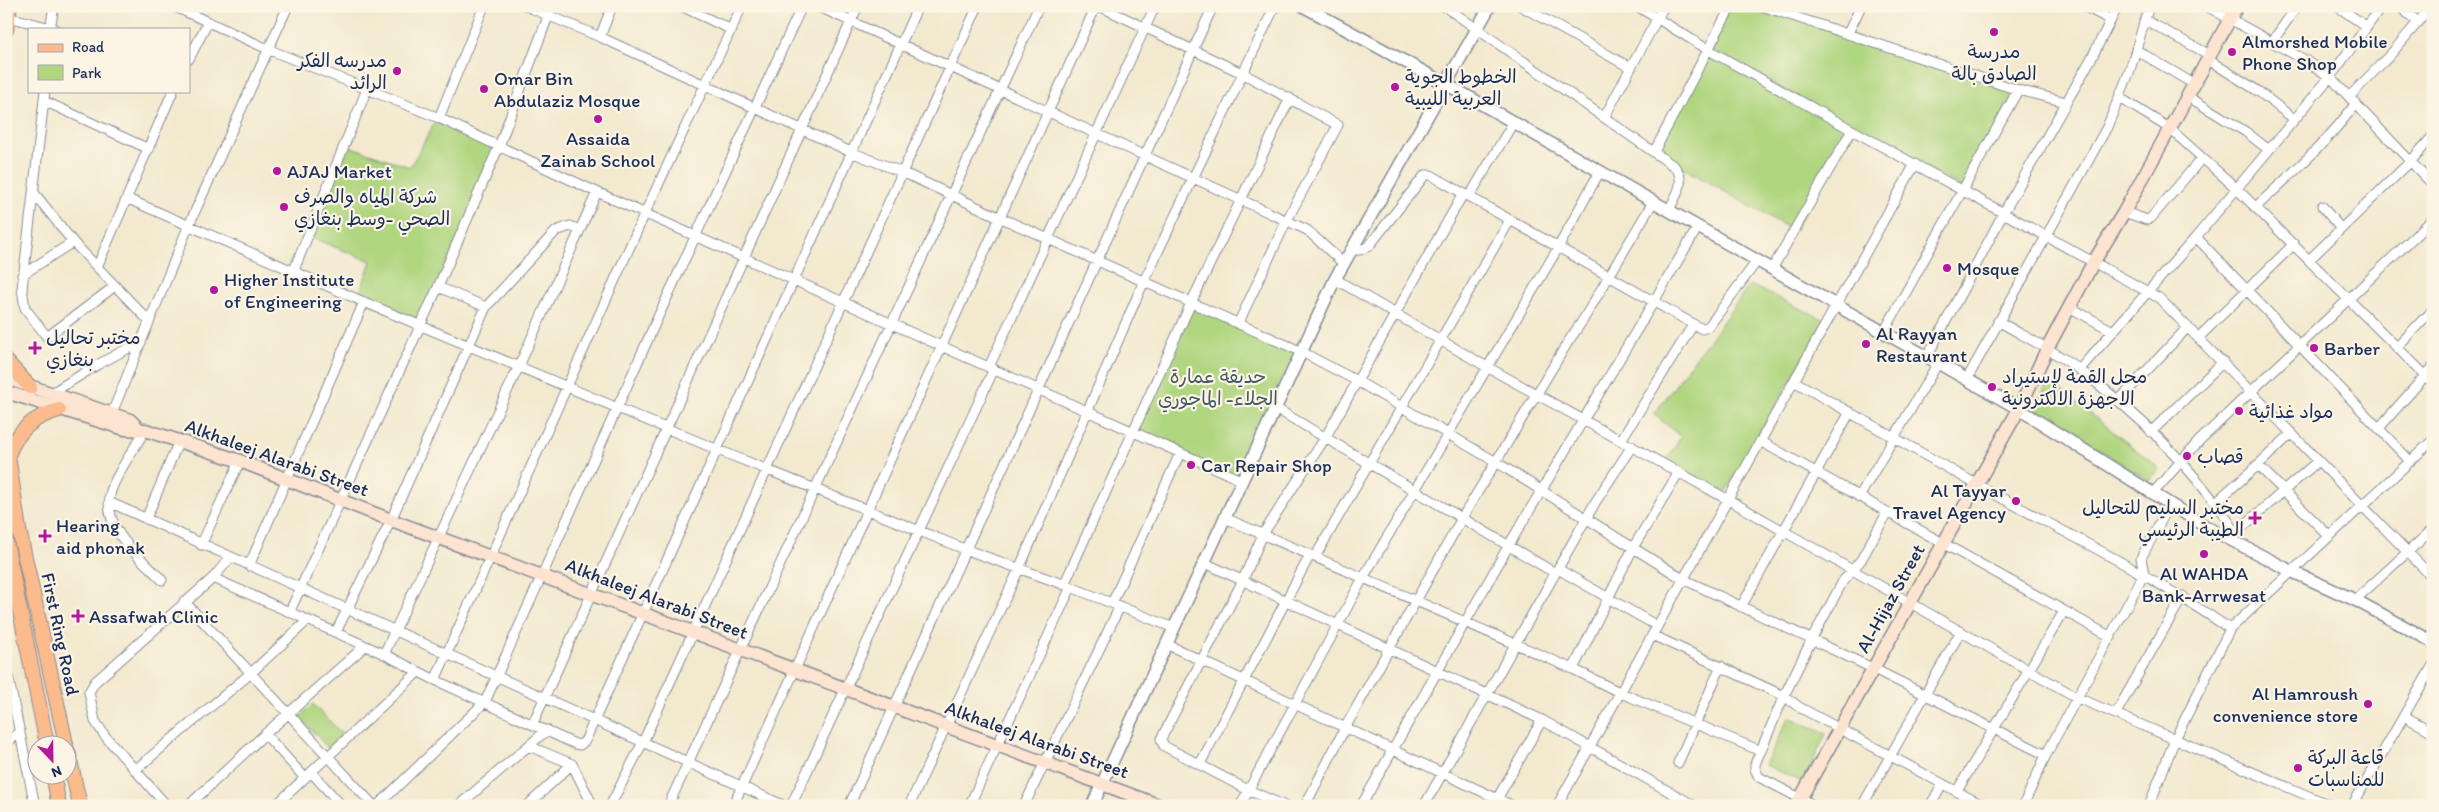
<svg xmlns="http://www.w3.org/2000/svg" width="2439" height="812" font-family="Itim,'Playpen Sans Arabic',sans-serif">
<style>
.green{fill:#b0d680;stroke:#66826f}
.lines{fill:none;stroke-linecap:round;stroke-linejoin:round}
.minor-casing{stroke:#878c96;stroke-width:11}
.tertiary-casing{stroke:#878c96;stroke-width:14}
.secondary-casing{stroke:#878c96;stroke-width:15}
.primary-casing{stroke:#878c96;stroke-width:16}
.minor{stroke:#fff;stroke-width:9}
.tertiary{stroke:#fff;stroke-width:11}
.secondary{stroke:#fde4d1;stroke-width:12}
.primary{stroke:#fbbb8d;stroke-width:14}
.poi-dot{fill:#b5179e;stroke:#fcf5e5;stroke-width:2}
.labels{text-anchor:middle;stroke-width:4.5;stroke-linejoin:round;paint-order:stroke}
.poi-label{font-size:19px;fill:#1b2f5e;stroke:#fcf5e5;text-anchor:start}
.park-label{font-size:19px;fill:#405966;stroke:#fcf5e5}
.street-label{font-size:19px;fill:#1b2f5e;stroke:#fcf5e5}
</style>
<rect width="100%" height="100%" fill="#fcf5e5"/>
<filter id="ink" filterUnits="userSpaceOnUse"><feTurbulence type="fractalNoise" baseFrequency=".02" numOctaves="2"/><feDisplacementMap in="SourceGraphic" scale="10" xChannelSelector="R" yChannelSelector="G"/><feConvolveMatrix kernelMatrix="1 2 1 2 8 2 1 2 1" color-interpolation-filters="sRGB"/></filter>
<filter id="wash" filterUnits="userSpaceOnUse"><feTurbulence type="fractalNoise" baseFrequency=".0096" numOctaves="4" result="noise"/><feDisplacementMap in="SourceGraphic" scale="20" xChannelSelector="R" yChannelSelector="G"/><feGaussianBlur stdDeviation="1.12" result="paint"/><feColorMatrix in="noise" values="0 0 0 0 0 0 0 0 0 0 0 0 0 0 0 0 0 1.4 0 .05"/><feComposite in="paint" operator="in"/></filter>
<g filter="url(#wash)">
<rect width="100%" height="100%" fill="#f3e9cf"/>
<path class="green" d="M1731 6H1758L2017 90 1963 188 1708 48Z
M1707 50 1851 130 1794 231 1655 152Z
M437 119 499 146 419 324 358 299 371 261 309 237 346 145 410 167Z
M1750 285 1825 320 1721 500 1664 464 1681 437 1654 414Z
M1191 303 1299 351 1241 480 1132 431Z
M2049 381 2160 469 2149 481 2036 409Z
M313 704 342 734 328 748 300 717Z
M1789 717 1826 734 1803 782 1765 765Z"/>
</g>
<g filter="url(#ink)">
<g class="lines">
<defs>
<path id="minor" d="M173 6 270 50 439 118 590 189 1241 480
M526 6 600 37 851 152 904 173 1001 218 1300 351 1357 381 1496 462 1683 579 1872 668 2046 755
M681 6 732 30
M817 6 1307 230 1343 263
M1099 6 1242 73 1338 125 1287 220 1238 324
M1444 6 1675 167C1687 182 1676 195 1669 210
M1521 6 1631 68
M1637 6 1707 49 1852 130 2159 298 2433 578
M1762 6 2018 90 2066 102
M2084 6 2111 20
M2206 6 2303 59 2330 77 2433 185
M2337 6 2367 27
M2399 6 2418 22
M8 17 55 29
M2145 20 2210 55
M50 29 54 6
M1848 33 1861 6
M600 37 612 6
M2272 42 2297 6
M2136 50 2194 84
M189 59 208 22
M2207 59 2258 91 2294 119
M45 91 22 288 25 308 47 337 115 286
M2187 96 2246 132 2269 150
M2350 96 2390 55 2432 6
M2120 98 2169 128 2236 188 2433 383
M44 101 149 149
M1605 116 1664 6
M439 118 484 6
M1654 152 1731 6
M35 194 73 242 149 321
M1469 197 1513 123
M128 199 364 302 718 450 967 550 1071 587 1174 628
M2257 206C2291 174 2328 142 2356 103
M2322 206 2341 229
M2124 212 2147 220 2151 218 2202 158
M2196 237 2410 461
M1350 250H1360L1369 246 1425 175H1431L1702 329 1709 326 1757 261
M2309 260 2410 162 2433 136
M97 267 173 91
M1772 269 1852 130
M294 270 367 89
M22 275 73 242
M1335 279 1487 367 1727 499 2078 698 2332 806
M438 287 486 307
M2069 307 2113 331
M1998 321C2025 337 2055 351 2080 370 2141 416 2195 469 2236 533
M1884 332 2018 90
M2199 337 2294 244
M2397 347 2433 309
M1927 357 2004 212 2091 59 2118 6
M989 367 1155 6
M2079 370 2196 237 2330 77 2382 6
M1967 379 2107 127 2129 73 2149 6
M1794 381C1855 415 1915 450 1976 484 2061 531 2149 573 2230 629
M50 394 97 365 140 342
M2118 401 2188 327
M1275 408 1555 573
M112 413 188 227 288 6
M2379 428 2433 367
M145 430C135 448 117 472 111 491 100 528 140 557 162 580
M2151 432 2223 362
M1621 440 1693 325
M1760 441 2111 637
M2258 465 2292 433
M2153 493 2199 441 2433 219
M1859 497 1938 363
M109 502 785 806
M2216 502 2258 465 2329 536
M1225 518 1573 669 1621 693 1761 751
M146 519 179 441
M2232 536 2318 461
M201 545 240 461
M1315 557 1510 220
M1205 563 1542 720 1695 806
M249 566 364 302
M1558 569 1657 626
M213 578 230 558
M1064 585 1191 303 1290 98
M2355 600 2433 529
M184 601 374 806
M1112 603 1180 453
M1741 607 1850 412
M290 611 438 287 499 146 552 6
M336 632 391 520 486 307 556 231 570 226 580 230
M1652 635 1784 696 1799 707 1984 806
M1166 644 1513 806
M384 654 519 366 597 192
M6 666 35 806
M1573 669 1634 546 1679 472
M435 680 645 213 742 6
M2116 713 2183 596
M2404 716 2433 732
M533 723 858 6
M265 734 305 778
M6 744 20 731
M529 746 572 764 593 806
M1678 763 1721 666
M1200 764 1310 555
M135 770 251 673 308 620
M311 772 342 806
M1957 791 2064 611
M167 806 105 736 95 721 89 692 95 682 213 578 384 654 435 680 575 744 580 745 585 741 918 6
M188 806 265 734 365 646
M275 806 418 672
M377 806 485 702 658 317 802 6
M458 806 547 730
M527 806 572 764
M610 806 643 742 978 6
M668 806 1039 6
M733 806 1096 6
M791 806 994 369
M849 806 1213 6
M909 806 1019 569 1144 281 1275 6
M969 806 1071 587
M1024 806 1120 606
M1240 806 1363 578 1558 248 1600 171
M1285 806 1248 790 1164 746 1161 739 1242 582 1263 534 1325 438 1463 194
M1305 806 1345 728 1462 518 1568 342 1583 320 1653 202
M1361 806 1509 545 1698 227
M1424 806 1596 501 1632 446
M1493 806 1542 720
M1557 806 1915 164
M1815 806 1759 777 1755 769V764L1784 696 1812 639 1843 581 1861 560 1887 513
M1862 806 1961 631
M1930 806 1942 785
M2023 806 2046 755 2144 574 2141 558 2170 504
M2149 806 2175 739 2230 629 2433 440
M2352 806 2433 665"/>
<path id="tertiary" d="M1303 6 1446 84 2019 409 2208 528 2293 572 2355 600 2433 642
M1092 806 1335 279 1490 6"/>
<path id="secondary" d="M6 378 130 420 139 429
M6 392 125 429 145 430 240 461 391 520 1161 806
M1796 806 2019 409 2047 349 2093 263 2124 212 2237 6"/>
<path id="primary" d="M6 30 10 6
M6 361 30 387
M6 442 19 530 66 744
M8 455C18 430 33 417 59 410
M6 542 47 744
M68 751 80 806
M53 774 59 806"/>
</defs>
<use href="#minor" class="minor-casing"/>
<use href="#tertiary" class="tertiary-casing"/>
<use href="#secondary" class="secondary-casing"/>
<use href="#primary" class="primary-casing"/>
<use href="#minor" class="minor"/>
<use href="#tertiary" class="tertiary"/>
<use href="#secondary" class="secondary"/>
<use href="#primary" class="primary"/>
</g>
</g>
<g class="poi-dot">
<circle cx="1994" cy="32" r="5"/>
<circle cx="2232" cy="52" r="5"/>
<circle cx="397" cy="71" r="5"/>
<circle cx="1395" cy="87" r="5"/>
<circle cx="484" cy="89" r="5"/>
<circle cx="598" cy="119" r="5"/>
<circle cx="277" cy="171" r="5"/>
<circle cx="284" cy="207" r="5"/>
<circle cx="1947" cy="268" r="5"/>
<circle cx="214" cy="290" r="5"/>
<circle cx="1866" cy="344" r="5"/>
<path d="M32.5 340.5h5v5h5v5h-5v5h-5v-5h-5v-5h5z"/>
<circle cx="2314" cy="348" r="5"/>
<circle cx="1992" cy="387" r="5"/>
<circle cx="2239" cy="411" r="5"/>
<circle cx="2187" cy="456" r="5"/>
<circle cx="1191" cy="465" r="5"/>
<circle cx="2016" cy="501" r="5"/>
<path d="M2252.5 510.5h5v5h5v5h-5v5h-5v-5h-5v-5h5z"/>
<path d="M42.5 528.5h5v5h5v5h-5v5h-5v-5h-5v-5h5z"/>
<circle cx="2204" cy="554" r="5"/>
<path d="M75.5 608.5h5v5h5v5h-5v5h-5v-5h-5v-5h5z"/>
<circle cx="2368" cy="704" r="5"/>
<circle cx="2298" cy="768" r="5"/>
</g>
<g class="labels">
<g class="poi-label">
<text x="2242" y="48">Almorshed Mobile<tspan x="2242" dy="22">Phone Shop</tspan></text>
<text x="1994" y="58" text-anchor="middle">مدرسة<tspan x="1994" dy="22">الصادق بالة</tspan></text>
<text x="387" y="67" text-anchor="end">مدرسه الفكر<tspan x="387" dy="22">الرائد</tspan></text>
<text x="1405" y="83">الخطوط الجوية<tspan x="1405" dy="22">العربية الليبية</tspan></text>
<text x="494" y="85">Omar Bin<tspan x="494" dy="22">Abdulaziz Mosque</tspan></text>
<text x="598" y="145" text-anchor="middle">Assaida<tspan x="598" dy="22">Zainab School</tspan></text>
<text x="287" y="178">AJAJ Market</text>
<text x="294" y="203">شركة المياه والصرف<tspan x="294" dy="22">الصحي -وسط بنغازي</tspan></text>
<text x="1957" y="275">Mosque</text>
<text x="224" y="286">Higher Institute<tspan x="224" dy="22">of Engineering</tspan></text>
<text x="1876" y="340">Al Rayyan<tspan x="1876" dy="22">Restaurant</tspan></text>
<text x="46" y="344">مختبر تحاليل<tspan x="46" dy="22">بنغازي</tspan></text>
<text x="2324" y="355">Barber</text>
<text x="2002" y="383">محل القمة لإستيراد<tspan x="2002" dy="22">الاجهزة الالكترونية</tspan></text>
<text x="2249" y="418">مواد غذائية</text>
<text x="2197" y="463">قصاب</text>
<text x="1201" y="472">Car Repair Shop</text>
<text x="2006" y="497" text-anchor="end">Al Tayyar<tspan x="2006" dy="22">Travel Agency</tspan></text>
<text x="2244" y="514" text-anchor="end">مختبر السليم للتحاليل<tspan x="2244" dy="22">الطيبة الرئيسي</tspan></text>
<text x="56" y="532">Hearing<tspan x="56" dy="22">aid phonak</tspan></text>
<text x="2204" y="580" text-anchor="middle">Al WAHDA<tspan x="2204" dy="22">Bank-Arrwesat</tspan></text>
<text x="89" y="623">Assafwah Clinic</text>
<text x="2358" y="700" text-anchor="end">Al Hamroush<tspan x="2358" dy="22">convenience store</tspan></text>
<text x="2308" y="764">قاعة البركة<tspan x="2308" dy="22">للمناسبات</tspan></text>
</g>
<g class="park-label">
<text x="1218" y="383">حديقة عمارة<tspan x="1218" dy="22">الجلاء- الماجوري</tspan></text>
</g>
<g class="street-label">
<text transform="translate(277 457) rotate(20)" y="7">Alkhaleej Alarabi Street</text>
<text transform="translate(657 598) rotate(21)" y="7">Alkhaleej Alarabi Street</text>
<text transform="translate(1890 598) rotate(-61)" y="7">Al-Hijaz Street</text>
<text transform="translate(61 634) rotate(78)" y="7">First Ring Road</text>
<text transform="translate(1037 739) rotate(20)" y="7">Alkhaleej Alarabi Street</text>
</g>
</g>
<rect width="2439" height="812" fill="none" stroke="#fcf5e5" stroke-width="25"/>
<rect x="28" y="28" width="162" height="65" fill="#fcf5e5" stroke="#a2a6af"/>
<rect x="38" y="44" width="25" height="8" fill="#fbbb8d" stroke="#a2a6af"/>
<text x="72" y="52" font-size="15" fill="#1b2f5e">Road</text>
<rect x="38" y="65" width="25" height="15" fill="#b0d680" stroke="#a2a6af"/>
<text x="72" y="78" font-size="15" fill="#1b2f5e">Park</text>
<g transform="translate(52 760) rotate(158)"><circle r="24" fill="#fcf5e5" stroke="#a2a6af"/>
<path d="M0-4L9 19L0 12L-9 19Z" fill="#b5179e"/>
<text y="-8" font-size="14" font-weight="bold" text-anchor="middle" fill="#1b2f5e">N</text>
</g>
</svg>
